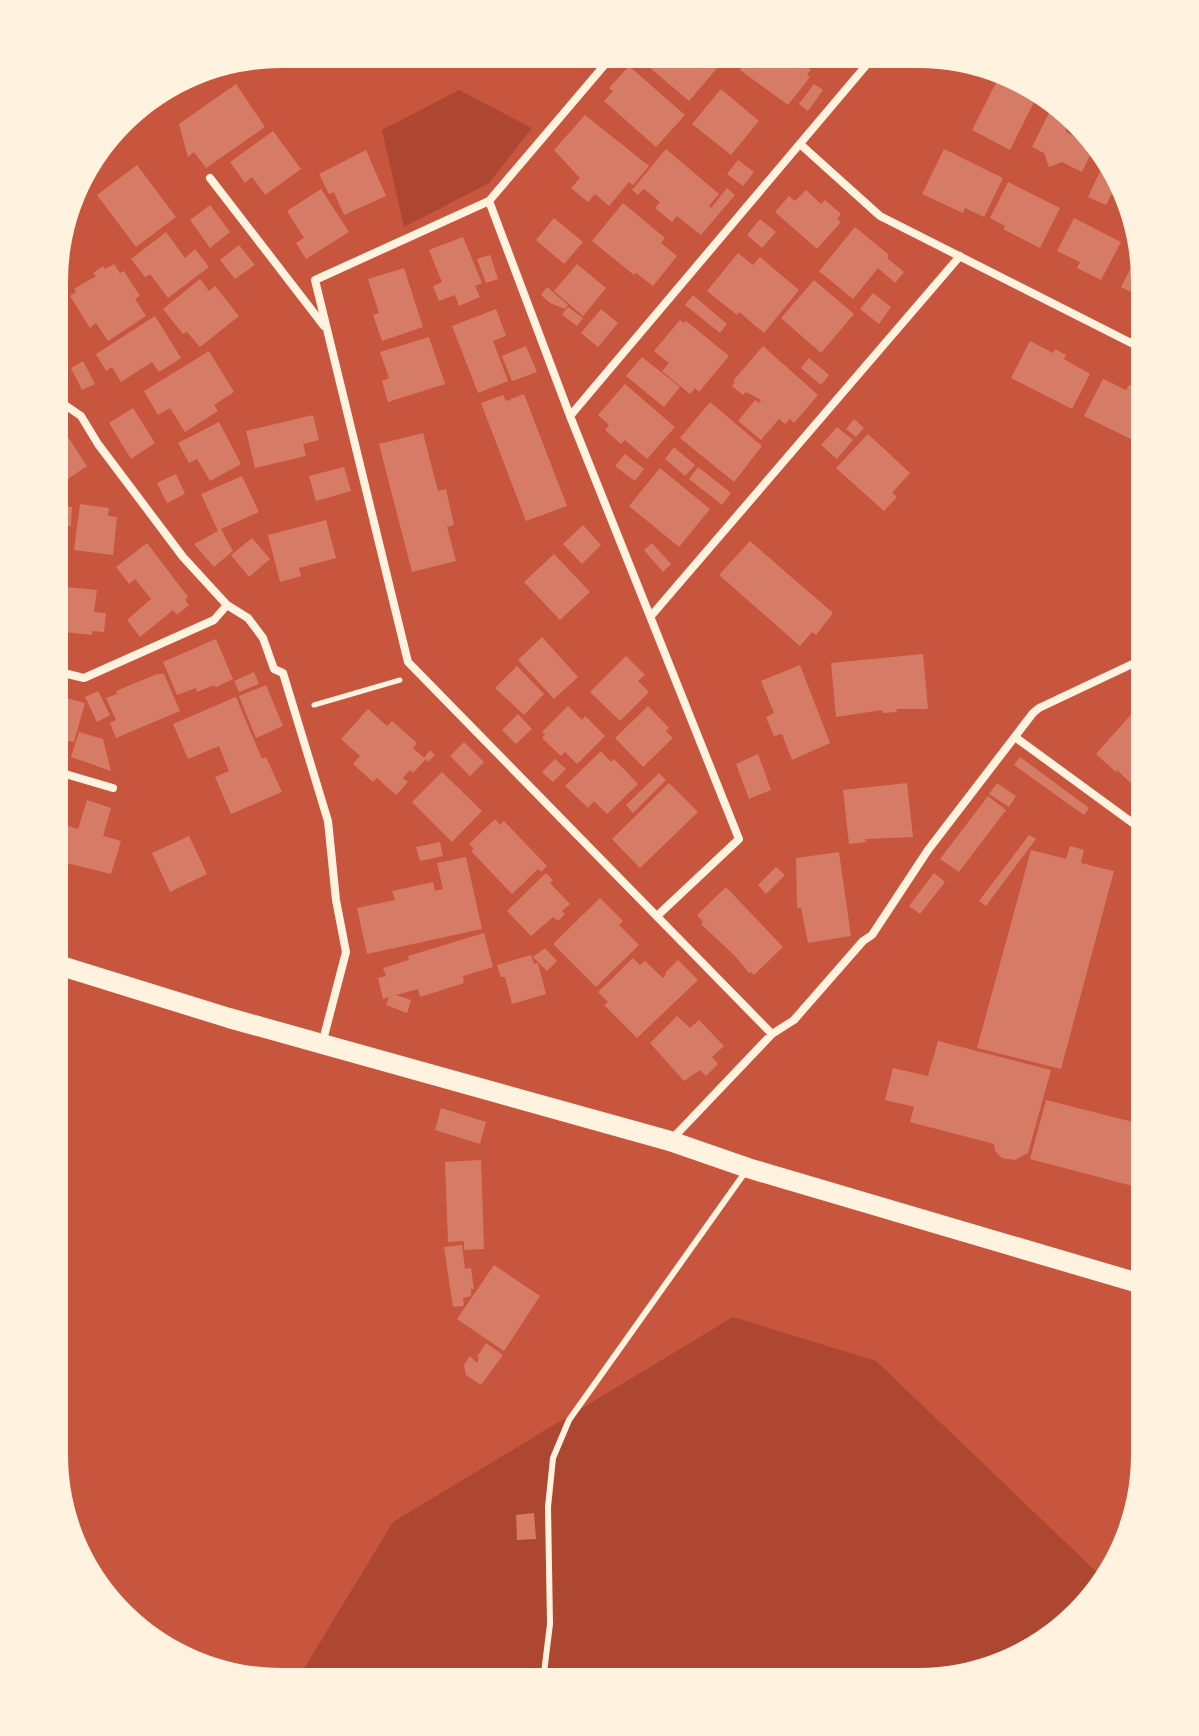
<svg xmlns="http://www.w3.org/2000/svg" width="1199" height="1736" font-family="Lato,sans-serif">
<style>
.green{fill:#ae4732}
.building{fill:#d67c66}
.lines{fill:none;stroke-linecap:round;stroke-linejoin:round}
.path{stroke:#fff3e0;stroke-width:5}
.service{stroke:#fff3e0;stroke-width:6}
.minor{stroke:#fff3e0;stroke-width:8}
.primary{stroke:#fff3e0;stroke-width:20}
</style>
<rect width="100%" height="100%" fill="#c8553d"/>
<path class="green" d="M459 90 532 128 489 183 404 227 382 130Z
M733 1317 876 1361 1107 1582 1018 1659 919 1682 297 1680 393 1522Z"/>
<path class="building" d="M659 55H704L718 67 689 101 649 67Z
M752 55 793 56 811 70 807 74 810 77 788 105 740 70Z
M629 66 685 115 656 147 604 101 613 91 609 88Z
M998 79 1036 98 1010 150 972 130Z
M236 84 265 127 206 168 194 152 188 157 179 124Z
M814 84 823 90 808 111 799 104Z
M721 89 759 121 731 155 692 124Z
M1051 109 1065 116 1066 132 1094 147 1082 172 1062 162 1049 167 1044 153 1032 147Z
M585 115 649 166 633 185 629 182 609 206 595 194 588 202 571 188 580 178 554 150Z
M273 131 301 169 265 195 252 177 245 183 230 162Z
M666 149 719 194 709 206 711 208 727 188 735 195 701 235 677 216 672 222 655 208 660 202 644 189 638 195 632 190Z
M944 149 1003 178 984 217 965 208 963 213 922 194Z
M366 150 386 196 344 215 334 192 329 194 319 174Z
M738 160 754 172 743 186 727 174Z
M1105 161 1122 181 1126 200 1112 193 1106 205 1088 197Z
M137 165 176 217 136 247 97 195Z
M1008 182 1060 208 1040 248 1003 229 1005 226 990 218Z
M321 189 349 232 306 259 296 243 304 238 287 211Z
M806 190 821 204 825 200 841 214 837 219 841 222 817 249 775 212 789 196 795 201Z
M623 203 665 238 661 243 677 256 653 286 636 273 634 275 592 241Z
M210 205 230 232 210 248 190 220Z
M554 218 583 242 564 264 536 240Z
M1074 218 1121 242 1101 280 1077 268 1080 262 1057 251Z
M760 219 776 232 762 248 747 235Z
M855 227 889 255 887 258 904 272 895 283 878 268 853 299 819 271Z
M166 232 185 258 195 249 209 267 168 298 150 274 145 277 131 259Z
M463 237 482 283 475 286 480 297 459 306 455 295 439 301 433 286 442 282 429 250Z
M239 245 255 265 235 279 220 260Z
M1139 252 1145 280V299L1121 287Z
M738 253 753 265 760 257 799 290 764 333 739 312 737 315 707 291Z
M490 255 498 279 486 283 477 259Z
M114 264 120 273 124 271 140 296 135 299 146 316 108 341 96 323 90 328 70 296 76 292 74 289 96 276 93 273 103 266 105 269Z
M577 264 606 288 583 316 554 291Z
M404 268 423 327 382 341 373 315 379 313 368 279Z
M200 279 209 291 215 286 239 316 200 347 187 332 183 334 163 309Z
M814 280 854 314 821 353 781 318Z
M547 287 568 305 565 309 550 303 541 295Z
M873 293 891 307 879 324 860 309Z
M693 295 727 324 720 333 685 305Z
M568 307 583 318 577 326 562 315Z
M496 309 506 336 493 341 508 381 478 393 452 326Z
M601 309 618 323 598 347 581 333Z
M155 316 181 358 159 372 152 362 121 382 112 367 106 371 96 354Z
M680 320 684 323 686 321 729 356 699 392 695 388 690 394 662 371 669 363 654 351Z
M429 337 445 384 388 402 382 381 389 378 380 352Z
M1030 341 1053 353 1055 349 1066 355 1064 359 1090 374 1072 409 1011 378Z
M526 346 537 372 512 381 502 356Z
M763 346 818 395 794 423 790 419 785 424 779 419 761 440 738 421 755 400 759 403 761 400 746 392 743 395 732 386 735 382 733 381Z
M209 351 234 392 214 405 218 411 185 432 170 408 158 415 144 391Z
M642 357 680 387 664 407 626 376Z
M809 358 829 375 821 385 801 368Z
M83 361 95 384 82 390 71 368Z
M1103 379 1126 390 1129 385 1139 390 1136 395 1145 400V446L1084 416Z
M625 384 675 427 647 459 625 440 621 444 605 430 609 425 598 415Z
M524 394 567 506 526 521 481 403 503 395 506 401Z
M710 402 762 446 734 482 680 438Z
M133 408 155 443 131 459 109 423Z
M313 415 319 440 303 444 306 456 255 468 246 431Z
M854 419 864 428 856 437 846 429Z
M219 422 241 464 210 481 197 459 189 463 178 443Z
M837 427 853 440 837 459 821 445Z
M423 433 438 491 446 489 454 525 447 527 456 561 412 572 379 444Z
M66 434 87 466 56 487V436L58 439Z
M868 434 910 473 892 493 897 497 884 511 836 468Z
M674 447 695 465 685 476 665 459Z
M625 454 644 469 635 481 615 466Z
M344 467 351 491 316 501 309 476Z
M698 467 731 493 722 505 689 479Z
M660 468 710 509 679 547 629 506Z
M176 474 185 494 167 503 157 483Z
M242 476 259 512 221 529 233 551 214 567 194 544 218 531 201 494Z
M80 504 109 508 108 516 117 517 113 555 74 550Z
M56 506 72 507 71 526 62 525 60 540 56 539Z
M326 520 336 558 299 568 301 576 280 582 268 535Z
M583 525 601 545 582 564 563 544Z
M252 538 270 559 249 577 231 555Z
M750 541 833 613 816 635 812 632 800 646 719 575Z
M147 543 188 597 185 600 189 605 177 615 173 610 140 637 127 620 151 599 135 579 129 584 116 567Z
M652 543 671 564 663 572 644 550Z
M554 554 590 592 560 620 524 582Z
M67 587 97 590 94 612 106 613 104 632 92 631V635L63 632Z
M542 637 578 677 554 699 518 660Z
M216 639 233 679 216 687 214 685 197 692 196 688 177 695 163 662Z
M923 654 928 709H896L897 712 883 713 882 710 836 717 831 663Z
M626 656 645 675 638 681 649 692 620 721 590 692Z
M800 665 830 743 792 760 782 734 774 736 766 717 774 713 761 681Z
M517 666 544 694 524 715 495 688Z
M254 672 259 684 239 692 234 681Z
M157 674H164L180 711 116 738 110 723 116 720 106 698 117 694 116 691Z
M266 685 283 726 256 738 239 696Z
M98 691 110 715 97 722 85 697Z
M55 695 85 703 74 742 55 738Z
M236 697 262 759 266 757 282 792 231 814 215 777 229 771 219 746 188 759 173 724Z
M568 706 582 720 585 716 605 736 577 764 565 752 561 756 542 738 545 734 542 732Z
M648 706 669 728 666 731 673 738 643 767 615 738Z
M368 709 387 726 392 721 417 743 413 748 424 758 430 750 435 755 428 762 426 759 413 773 410 770 403 778 408 782 396 795 377 778 373 782 353 764 360 756 341 739Z
M1134 711 1145 720V797L1117 770 1116 772 1096 754Z
M518 714 532 729 516 744 502 730Z
M79 732 103 739 111 771 71 757Z
M464 742 484 762 470 776 450 756Z
M601 751 611 762 614 759 638 784 607 814 594 801 588 808 565 786Z
M758 754 771 790 749 799 736 764Z
M1020 757 1089 808 1084 815 1014 765Z
M555 759 566 769 553 782 542 772Z
M442 772 482 811 452 842 412 802Z
M659 773 666 780 633 813 626 805Z
M669 783 698 812 640 868 612 839Z
M907 783 913 837 865 839 866 842 849 844 843 790Z
M997 783 1016 796 1009 807 989 794Z
M988 796 1006 810 959 872 940 859Z
M87 800 111 808 103 836 121 841 111 874 58 861 68 826 78 829Z
M495 819 500 825 504 821 547 866 541 872 538 869 512 894 471 851 474 849 469 844Z
M1029 835 1036 839 986 906 979 901Z
M189 836 207 874 170 892 152 853Z
M440 842 443 856 420 861 416 847Z
M1070 846 1084 850 1081 863 1114 871 1061 1069 977 1048 1031 850 1066 859Z
M839 852 851 936 808 943 801 908H797L796 858Z
M466 857 482 929 367 954 357 908 395 900 392 891 433 882 435 891 443 889 437 863Z
M776 867 785 875 766 894 758 885Z
M546 873 553 880 550 883 570 904 562 911 565 914 558 921 553 917 531 936 507 911Z
M934 873 945 882 920 914 909 906Z
M726 887 783 947 754 975 751 972 749 973 735 956 701 924 703 922 697 915Z
M600 898 623 921 619 925 639 945 596 987 553 944Z
M484 933 493 967 463 976 464 983 420 997 418 989 396 995 411 1000 407 1013 386 1005 389 997 383 999 378 978 386 976 383 968 409 960 408 956Z
M545 948 557 961 547 971 533 957Z
M531 955 534 964 538 963 546 994 512 1004 505 977H501L497 965Z
M633 958 640 965 645 961 663 978 666 974 665 973 678 960 698 980 637 1038 604 1005 608 1002 598 992Z
M677 1016 690 1028 699 1020 724 1046 712 1057 718 1064 706 1076 700 1070 684 1081 650 1043Z
M938 1041 1051 1070 1028 1153 1015 1160 1002 1158 995 1151 994 1144 910 1122 914 1107 885 1100 893 1068 928 1076Z
M1046 1100 1145 1125 1144 1189 1030 1159Z
M441 1108 486 1122 480 1144 435 1130Z
M481 1160 484 1249 464 1250V1241L448 1242 445 1162Z
M462 1245 465 1269 471 1268 474 1289H471V1296L463 1298 464 1306 453 1307 444 1247Z
M494 1265 540 1296 504 1351 457 1319Z
M486 1343 503 1355 481 1385 466 1375 464 1365 470 1356 477 1363 479 1358 477 1357Z
M534 1513 536 1539 517 1540 516 1515Z"/>
<g class="lines">
<path class="path" d="M314 705 400 680"/>
<path class="service" d="M543 1681 550 1624 548 1507 553 1458 569 1420 746 1171"/>
<path class="minor" d="M613 55 489 201 315 280 408 662 772 1034
M800 144 880 216 1145 350
M210 178 324 326
M489 201 570 416 739 839 657 916
M56 402 59 401 81 416 98 444 183 557 227 605 248 618 263 638 274 669 283 673 328 821 336 900 346 952 322 1044
M570 416 874 56
M651 616 960 256
M55 671 84 678 214 620 227 605
M1015 737 1145 832
M55 771 113 788
M671 1140 772 1034 794 1020 863 941 872 935 928 850 1033 713 1039 708 1145 658"/>
<path class="primary" d="M55 964 229 1018 670 1141 748 1168 1145 1285"/>
</g>
<path d="M0 0H1199V1736H0ZM281 68H918A213 213 0 0 1 1131 281V1455A213 213 0 0 1 918 1668H281A213 213 0 0 1 68 1455V281A213 213 0 0 1 281 68Z" fill="#fff3e0" fill-rule="evenodd"/>
</svg>
